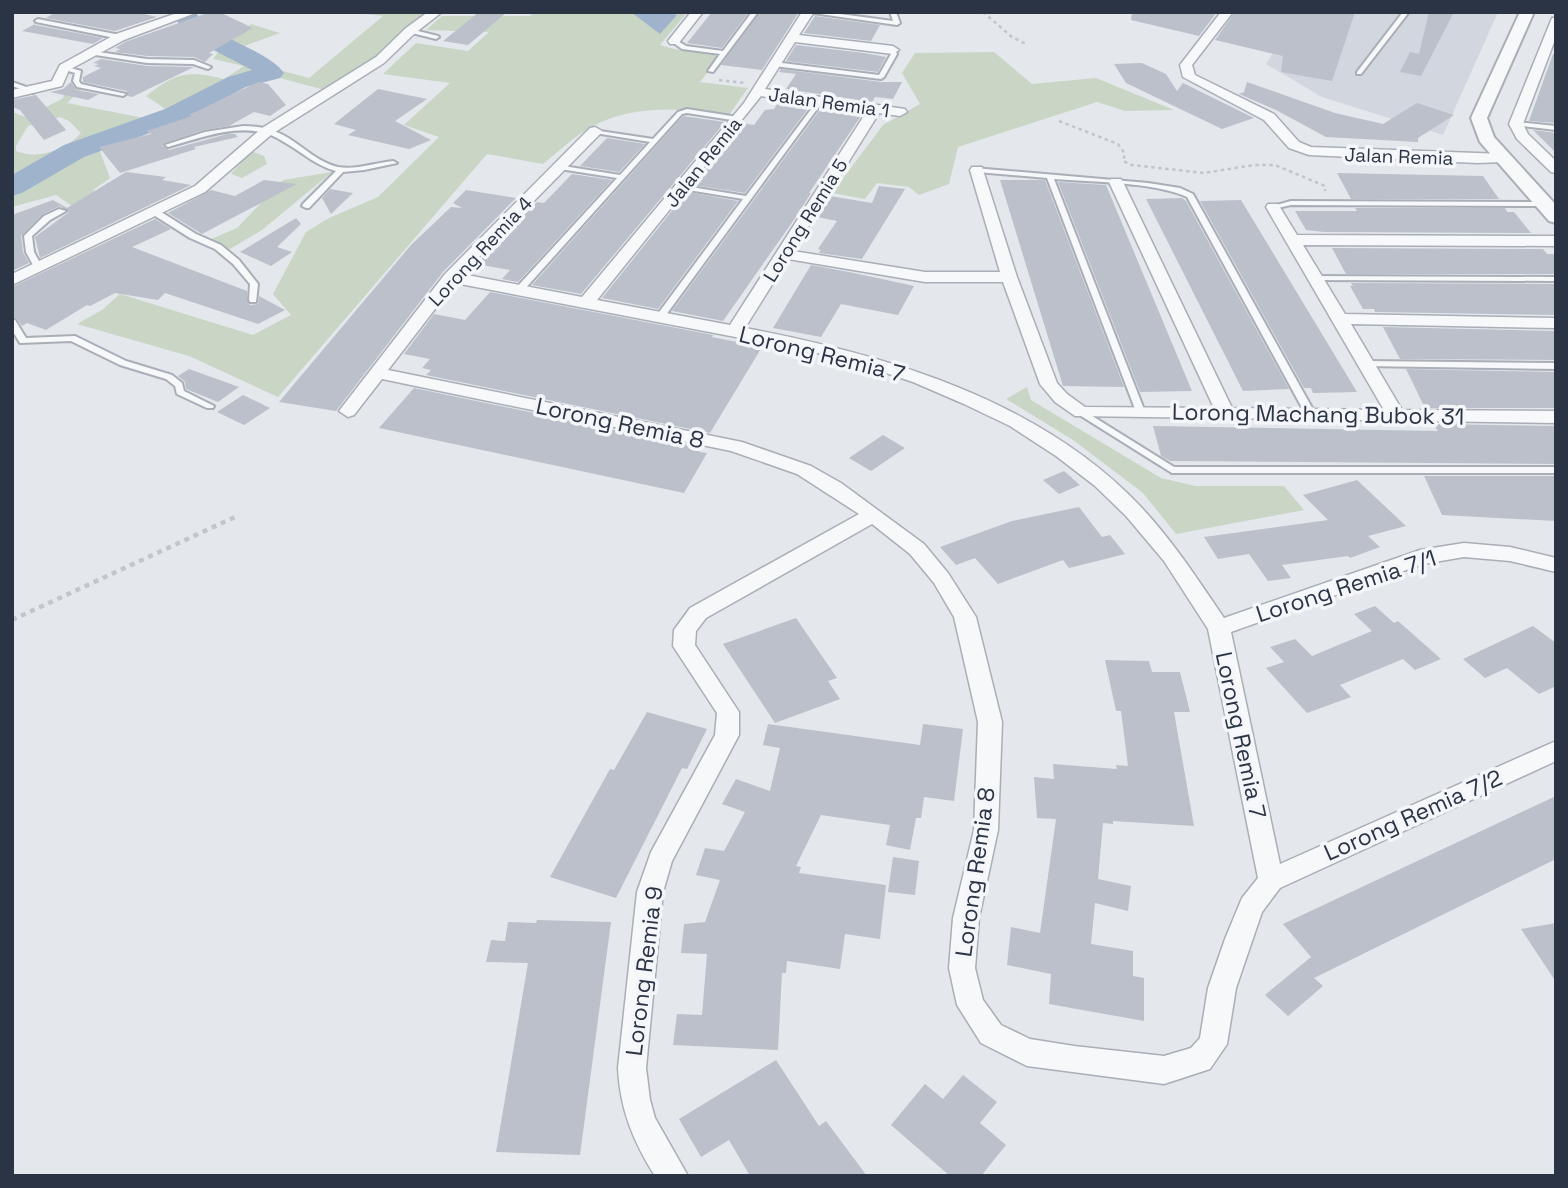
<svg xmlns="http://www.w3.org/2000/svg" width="1568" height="1188" font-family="'Space Grotesk',sans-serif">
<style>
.built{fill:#d2d6de}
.green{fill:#c9d6c5;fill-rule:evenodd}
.water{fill:#9fb4cc}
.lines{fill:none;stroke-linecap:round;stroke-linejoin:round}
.river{fill:#9fb4cc;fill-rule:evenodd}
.building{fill:#bbc0ca}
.service-casing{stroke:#a9aeb7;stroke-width:4}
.minor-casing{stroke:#a9aeb7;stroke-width:3}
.tertiary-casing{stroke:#a9aeb7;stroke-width:4}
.path-far1{stroke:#c2c5cb;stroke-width:2.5;stroke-dasharray:3.5 3.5;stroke-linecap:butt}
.path{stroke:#c2c5cb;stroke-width:4.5;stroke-dasharray:5 5;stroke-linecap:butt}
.service{fill:#f7f8fa;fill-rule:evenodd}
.minor{fill:#f7f8fa;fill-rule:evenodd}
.tertiary{fill:#f7f8fa;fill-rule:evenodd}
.labels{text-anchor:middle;stroke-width:7;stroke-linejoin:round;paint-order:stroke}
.far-street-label{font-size:19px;fill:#2b3445;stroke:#f4f6f9}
.street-label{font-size:23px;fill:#2b3445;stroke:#f4f6f9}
</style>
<rect width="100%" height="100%" fill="#e4e7ec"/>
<path class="built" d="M1299 12H1498L1443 135 1322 97 1266 64Z"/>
<path class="green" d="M348 12H429L403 30 373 59 325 90 276 77 243 85 189 114 98 146 110 178 93 190 108 199 82 213 56 195 12 207V184L28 175 12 173V112L26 117 62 99 69 87H84L67 103 144 118 167 110 146 96C175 73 187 70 224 79L244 66 213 59 222 47 193 41 245 31 251 24 280 33 239 48 275 69 309 78 383 16ZM60 117 69 121 81 133C66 150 38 160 16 151V146L28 126Z
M534 12H682L685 15 660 45 674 49 720 56 700 82 748 88 729 115C683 108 633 104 591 127 574 136 558 152 543 164L487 154 278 397 189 356 77 324 102 310 120 294 253 335 291 315 273 294 306 232 329 218 378 197 439 137 404 125 450 83 383 74 416 43 468 51 489 32 426 30 442 16H530Z
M994 52 1032 84 1096 78 1174 110 1125 111 1097 102 958 147 949 184 919 195 909 187 877 183 865 199 832 193 883 125 920 104 902 73 915 53Z
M251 151 264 156 267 164 242 178 231 174Z
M332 172 262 230 230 249 209 240 237 228 283 180Z
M1027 387 1031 400 1161 478 1195 486H1284L1304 510 1176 534 1143 493 1073 440 1006 399Z"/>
<path class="water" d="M631 12H667L677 15 660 34Z"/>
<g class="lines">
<path class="river" d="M178 12H195C219 42 267 49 284 73L280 78 246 87 183 121 84 157 22 193 12 196V175L64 145 165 109 228 77 252 70 202 44 183 29 174 17Z"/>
</g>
<path class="building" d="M56 12H136L157 17 115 31 46 18Z
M210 12H219L253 28 209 53 213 54 205 62 194 57 147 56 115 52 120 49 115 48 125 42Z
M479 12H507L468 45 443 41Z
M712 12H749L722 48 687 43Z
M760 12H799L762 70 721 65Z
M1132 12H1217L1199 36 1131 20Z
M1235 12H1355L1332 81 1281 72 1283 56 1215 40Z
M1429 12H1454L1421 76 1400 72 1410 52 1419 54Z
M815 16 880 25 871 41 804 33Z
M35 24V25L103 38 93 44 22 31Z
M796 45 864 53 886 57 878 72 786 61Z
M1553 54H1556V123L1529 121Z
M101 59 147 66 194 67 132 97 128 96 127 91 83 82V77L101 68 94 66 99 64 93 63Z
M1142 63 1166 74 1177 91 1183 83 1254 118 1222 129 1126 83 1114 64Z
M781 69 881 82H902L893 99 875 97 872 102 786 89 796 74 779 72Z
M71 82 76 90 99 94 88 100 50 92 63 89Z
M258 82 268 84 286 105 270 116 254 112 229 126 204 130 164 143 162 146 169 150 227 134H235L238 137 194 147 196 149 120 173 99 147 151 134 147 131 192 116 189 115Z
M1247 82 1335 113 1383 124 1417 103 1454 115 1418 138V142L1326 137 1276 110 1239 94 1244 92Z
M378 89 427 99 395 121 431 140 409 149 348 135 356 130 334 124Z
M36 95 66 130 44 140 20 110 12 107V100Z
M779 101 810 106 745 193 693 185 742 123 754 125 765 110 774 109Z
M822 107 863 113 809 193H811L798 214 723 321 672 311Z
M683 116 725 122 581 294 532 285Z
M1533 130 1556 133V153Z
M607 138 645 144 619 172 580 166Z
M126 172 166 177 162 180 191 185 40 258 35 237 69 212 60 206 43 214 21 236 23 252 29 263 12 271V215L53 200 67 208Z
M1337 173 1483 176 1499 199H1351Z
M572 174 612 180 518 282 502 279 510 270 476 264 537 202 544 203Z
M264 180 297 184 202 234 168 213 211 190 235 196Z
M1000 180H1045L1124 387 1063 386Z
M1058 182 1106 185 1192 391 1140 392Z
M879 186 905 189 862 259 819 253 821 250 818 249 837 221 817 217 830 196 872 203Z
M330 189 353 193 331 214 322 198Z
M466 190 516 198 443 272 336 411 279 402 411 245 451 207 462 208 453 203Z
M687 192 738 201 658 309 602 298Z
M1182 198 1186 201 1289 389 1243 391 1146 199Z
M1241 200 1357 392 1313 393 1311 388H1304L1200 201Z
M1355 208H1505L1507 212H1514L1531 233 1324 232 1306 230 1295 211H1357Z
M296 218 301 224 277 247 292 252 271 266 240 252Z
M155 219 171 229 132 247 247 291V301L250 305 258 304 259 296 285 310 258 324 165 293 158 300 115 293 90 306 87 305 46 330 27 323 22 326 17 319 12 317V287Z
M1332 248 1543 249 1547 254H1556V274H1346Z
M811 265 854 273 914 286 898 315 841 304 821 337 773 328Z
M1351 283 1556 284V315L1375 312 1374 309H1363L1350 286H1353Z
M490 292 713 335 712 337 762 347 710 433 426 375 431 370 422 368 430 359 404 354 434 314 465 320Z
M1383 327 1556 331V360L1400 359Z
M189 369 239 387 218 402 186 389 185 382 178 376Z
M1406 369 1556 372V408H1425Z
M414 388 702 448 699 452 707 453 684 493 379 428Z
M243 395 270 408 244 425 217 412Z
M1433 424 1556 426V464L1170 461 1161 456 1153 426 1438 431Z
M883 435 905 448 871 471 849 458Z
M1064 471 1080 485 1059 494 1043 480Z
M1424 476H1556V521L1442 515Z
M1357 480 1406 526 1368 536 1380 547 1350 558 1348 556 1282 565 1291 578 1268 581 1249 554 1218 559 1204 537 1328 520 1303 495Z
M1079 507 1102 537 1110 535 1125 554 1069 568 1063 560 998 584 975 558 956 565 940 547 1012 521Z
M1375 606 1394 623 1398 621 1441 659 1415 670 1403 659 1340 685 1351 697 1307 713 1266 668 1284 662 1270 647 1295 639 1312 656 1372 631 1354 614Z
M796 618 837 678 828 681 840 699 775 723 723 644Z
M1533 626 1556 643V686L1539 694 1507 668 1485 678 1463 659Z
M1105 660 1149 661 1152 672H1180L1190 712H1174L1194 826 1113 821V824L1103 823 1098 879 1131 886 1128 911 1095 903 1091 944 1133 951V976L1144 978V1021L1049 1004 1051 974 1007 965 1011 927 1040 933 1056 819 1037 818 1034 777 1054 779 1053 764 1117 769 1116 765 1128 766 1121 711H1116Z
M647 712 707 729 687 769 682 768 616 898 550 877 610 769 614 770Z
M768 724 920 745 923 724 963 729 954 801 924 797 921 818H916L910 850 886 845 890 825 821 815 796 866 801 867 799 873 886 885 880 939 845 934 840 969 787 961 786 973H782L778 1050 673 1045 677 1014 702 1015 707 954 681 953 684 924 705 922 720 880 696 875 705 848 724 851 745 812 722 804 736 779 770 791 780 748 763 745Z
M1556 796V859L1314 978 1323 986 1288 1016 1265 995 1311 957 1283 924Z
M893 857 919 861 915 895 888 892Z
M537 920 611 922 580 1155 496 1152 528 963 486 962 491 940 505 941 508 922 536 923Z
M1556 923V982L1521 929Z
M776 1060 819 1126 826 1121 867 1176H750L729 1140 701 1157 679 1119Z
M963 1075 997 1102 980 1123 1006 1145 981 1176H950L891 1125 925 1084 943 1099Z"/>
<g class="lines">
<defs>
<path id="service" d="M752 12H758L713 72 708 71 720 54 682 49 671 41 676 40 686 46 723 51Z
M806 12H825L893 21 890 12H896L900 23 897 25Z
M1403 12H1409L1361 74H1357V72Z
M38 19 120 35 123 37 120 39 36 22 35 21Z
M410 29 438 36 439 37 436 39 408 32V30Z
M891 49H895L897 54 884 77 881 79 774 66 771 64 774 62 879 75 891 54Z
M91 51 147 59 194 60 211 67 208 69 193 64 147 63 89 54 88 53Z
M64 66 81 71 79 81 81 84 126 94 123 96 77 87 73 81 75 73 62 69 61 68Z
M12 82 35 90 36 91 33 93 12 86Z
M818 100 823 101 663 319H657V315L743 199 682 189H679V185L746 196Z
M687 109 738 117 741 119 738 121 687 113 682 114 522 292H516V288L617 178 560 169 556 167 557 165 620 175 650 142 595 133 592 131 593 130 653 139 678 112Z
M1516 122 1556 126V130L1514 125V123Z
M243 126C256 126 269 128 281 134 300 143 316 162 338 167 356 170 375 163 393 161L397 163 364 170 343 172 309 208H306L302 206 303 204 336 171C316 166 302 152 284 142 247 118 206 137 168 147L165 145 205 132Z
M974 168 1148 183 1180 188 1193 194 1316 415 1314 417H1308L1306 415 1187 197C1154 182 1092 182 1054 179L1145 412 1140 415 1137 414 1047 178 977 172H974Z
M1291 201 1544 202 1548 204 1544 206 1291 205 1273 209 1269 207Z
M59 209 66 211 50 220 32 236 34 252 41 265 40 267H34L26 252 24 236 44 216Z
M152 210H158L196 234 221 245 239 260 258 284 256 302H250L249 300 250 284 233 264 215 249 190 238 152 214Z
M1312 276 1556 277V281L1315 280H1312Z
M12 320H15L26 338 75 336 126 361 172 375 182 383 184 391 214 406 213 408H207L177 394 175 386 166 379 120 365 71 341 20 343 12 330Z
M1366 361 1556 363V369L1363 366V362Z
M1081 409 1174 467H1556V473H1172L1078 414 1076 412Z"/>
<path id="minor" d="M180 12H198L124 40 69 70 62 86 12 98V90L52 81 60 65 116 34Z
M428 12H442L414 34 384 63 272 134 205 192 12 285V274L195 186 262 128 376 57 406 28Z
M691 12H703L678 44H670L668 41Z
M802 12H814L799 35 893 46 899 50 893 54 795 42 765 89 905 109 907 112 900 116 879 113 793 251 925 272H1000L970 170 972 167H982L1017 277 1057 383 1067 394 1085 407 1214 408 1109 182 1111 179H1121L1123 182 1232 408 1384 410 1266 207 1268 204H1278L1297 235 1556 236V246L1303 245 1345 314 1556 318V328L1351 324 1402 410 1556 411V423L1075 416 1055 402 1040 384 1003 282H925L788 259 745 328C886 355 1039 399 1141 507 1173 541 1198 580 1224 618L1420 550 1464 543 1510 547 1556 558V572L1510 561 1464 557 1423 564 1231 632 1280 864 1556 741V761L1280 888 1262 912 1236 988 1227 1044 1210 1069 1164 1084 1027 1066 981 1043 957 1005 949 968 953 918 974 830 978 722 954 617 934 583 910 554 872 524 706 618 696 631 695 645 739 712V735L672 861 663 892 646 1068 650 1100 655 1118 688 1176H655C633 1141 620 1109 618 1068L637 892 651 852 715 735 717 713 673 646 674 630 690 608 859 514 797 474 731 451 382 379 354 415 348 417 339 411 445 274 590 128 595 127 602 131 600 134 462 274 582 297 744 103ZM761 96 867 111 730 325 597 300ZM455 283 814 352 871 368 913 382 964 404 1010 426 1056 456 1095 486 1126 516 1164 561 1208 629 1258 878 1242 898 1225 939 1208 988 1200 1038 1191 1048 1164 1056 1074 1046 1030 1039 1001 1025 983 1000 975 968 979 918 998 830 1002 722 976 617 948 573 924 544 841 483 811 466 742 442 388 370Z
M1221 12H1233L1192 65 1195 75 1274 114 1299 142 1311 147 1504 154 1511 158 1504 162 1477 163 1309 155 1289 148 1264 120 1183 77 1180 65Z
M1552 18H1556V37L1523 124 1528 134 1556 161V173L1551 172 1517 139 1509 124Z"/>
<path id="tertiary" d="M1520 12H1534L1487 118 1494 137 1556 205V223L1549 221 1480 142 1471 118Z"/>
</defs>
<use href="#service" class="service-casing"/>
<use href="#minor" class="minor-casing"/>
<use href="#tertiary" class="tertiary-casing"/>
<path class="path-far1" d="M983 12 1012 37 1028 45
M719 80 745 83
M1059 121 1118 144 1125 154 1123 161 1132 165 1204 173 1254 165H1275L1325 186V191"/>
<path class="path" d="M12 620 235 517"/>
<use href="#service" class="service"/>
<use href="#minor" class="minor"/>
<use href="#tertiary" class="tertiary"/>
</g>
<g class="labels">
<g class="far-street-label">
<text transform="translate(829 102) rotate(8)" y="7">Jalan Remia 1</text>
<text transform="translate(1399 156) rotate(2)" y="7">Jalan Remia</text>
<text transform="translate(703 162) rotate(-51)" y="7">Jalan Remia</text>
<text transform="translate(805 220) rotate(-58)" y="7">Lorong Remia 5</text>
<text transform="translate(480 251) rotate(-47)" y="7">Lorong Remia 4</text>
</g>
<g class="street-label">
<text transform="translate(822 354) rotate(14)" y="8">Lorong Remia 7</text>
<text transform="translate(1318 414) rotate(1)" y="8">Lorong Machang Bubok 31</text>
<text transform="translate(620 423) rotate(12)" y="8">Lorong Remia 8</text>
<text transform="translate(1346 586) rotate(-18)" y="8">Lorong Remia 7/1</text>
<text transform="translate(1241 735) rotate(78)" y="8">Lorong Remia 7</text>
<text transform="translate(1413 815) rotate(-24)" y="8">Lorong Remia 7/2</text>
<text transform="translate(975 872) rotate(-82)" y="8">Lorong Remia 8</text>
<text transform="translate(644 971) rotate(-83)" y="8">Lorong Remia 9</text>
</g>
</g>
<rect width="1568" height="1188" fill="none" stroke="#2b3445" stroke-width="28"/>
</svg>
